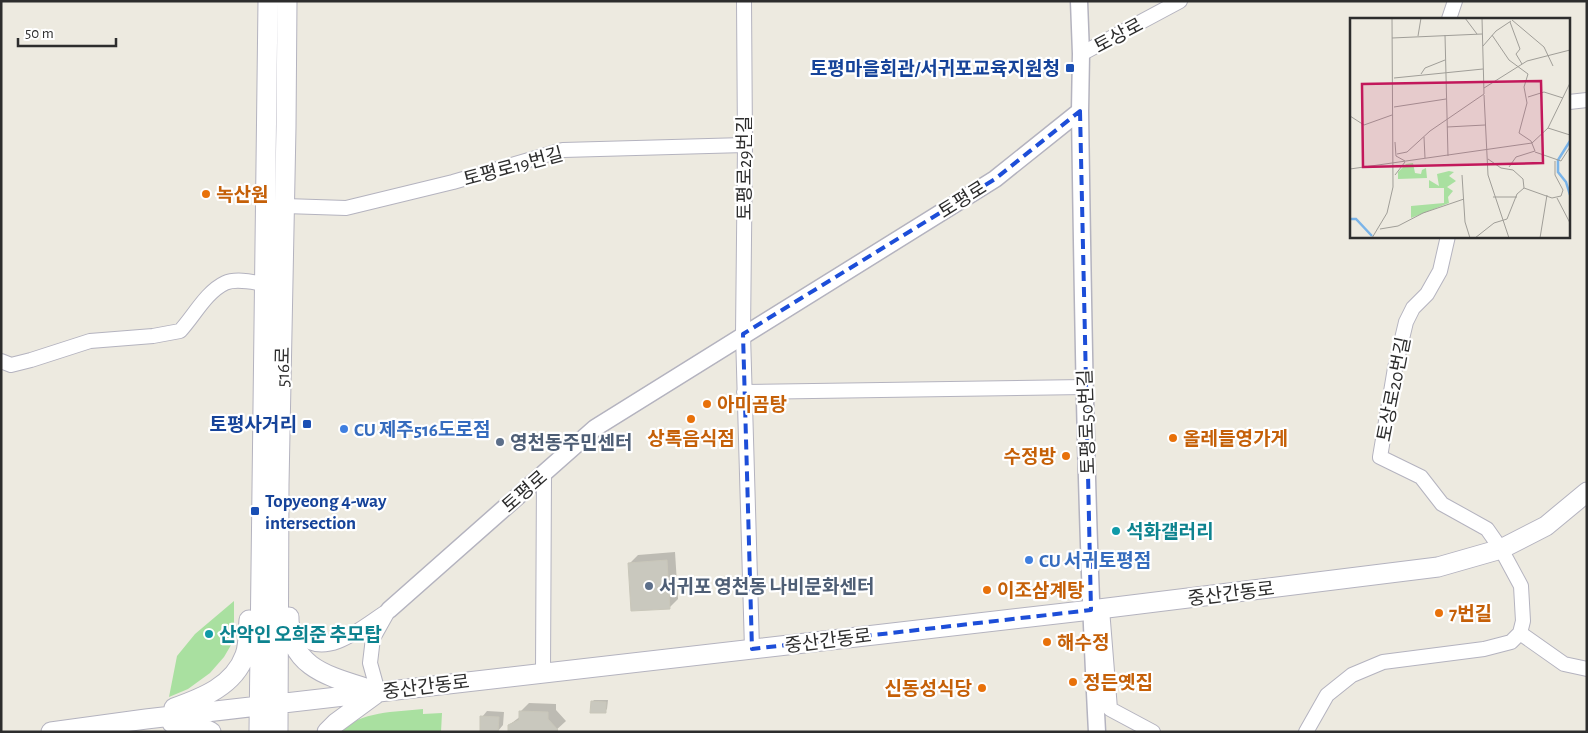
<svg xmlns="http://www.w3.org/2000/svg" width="1588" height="733" font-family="'Alegreya Sans','Noto Sans KR',sans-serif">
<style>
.green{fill:#a9e0a0}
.shadow{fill:#0003}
.building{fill:#c9c8be;stroke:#c9c7ba}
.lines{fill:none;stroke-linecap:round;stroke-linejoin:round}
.minor-casing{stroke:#b4b3bf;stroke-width:16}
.tertiary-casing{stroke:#b4b3bf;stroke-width:19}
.secondary-casing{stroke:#b4b3bf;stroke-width:21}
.minor{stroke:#fff;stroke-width:14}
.tertiary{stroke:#fff;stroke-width:16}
.secondary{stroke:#fff;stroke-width:19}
.marked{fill:none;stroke:#1d4ed8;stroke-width:4;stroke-dasharray:10 6;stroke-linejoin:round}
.transit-dot{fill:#1a4fb4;stroke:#fff;stroke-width:2}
.food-dot{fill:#e8710a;stroke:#fff;stroke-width:2}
.shop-dot{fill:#3f7fe0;stroke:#fff;stroke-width:2}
.service-dot{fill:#5c6f8a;stroke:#fff;stroke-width:2}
.culture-dot{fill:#0f9aa8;stroke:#fff;stroke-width:2}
.labels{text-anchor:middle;stroke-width:4.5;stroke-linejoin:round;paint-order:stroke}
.street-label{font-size:19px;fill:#2d2d2d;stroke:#fff}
.transit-label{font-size:19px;font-weight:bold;fill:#164399;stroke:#fff;text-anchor:end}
.food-label{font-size:19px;font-weight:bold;fill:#c56008;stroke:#fff;text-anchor:start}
.shop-label{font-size:19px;font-weight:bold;fill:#366cbe;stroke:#fff;text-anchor:start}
.service-label{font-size:19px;font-weight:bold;fill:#4e5e75;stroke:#fff;text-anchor:start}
.culture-label{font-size:19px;font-weight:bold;fill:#0d838f;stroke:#fff;text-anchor:start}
.inset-river{fill:none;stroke:#7ab4e9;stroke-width:2.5}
.inset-road{fill:none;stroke:#a09e98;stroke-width:1}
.view{fill:#c2185b;fill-opacity:0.15;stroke:#c2185b;stroke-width:2.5}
.inset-edge{fill:none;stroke:#2d2d2d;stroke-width:2.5}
</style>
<rect width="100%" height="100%" fill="#edeae0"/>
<path class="green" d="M234 601V640L224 657 210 673 188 689 169 697 177 656 195 634Z
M423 709V714L442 713 441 732H339C361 711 395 712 423 709Z"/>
<path class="shadow" d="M675 552 678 599 670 607 629 564 638 555Z
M594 700H608L607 709 605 711 592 702Z
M529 703 556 704V710L566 721 554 732 509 725 521 716V711Z
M487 711 504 712 503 725 498 731 482 717Z"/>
<path class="building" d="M667 560 670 609 631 611 628 563Z
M591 701 606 702V713H590Z
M519 711 548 712V719L558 730 556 732H508V725L519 720Z
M480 716 499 717 498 732H480Z"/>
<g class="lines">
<defs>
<path id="minor" d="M744 1 745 145 743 334 752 649
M1449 19 1455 1
M1081 54 1180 1
M1569 102 1587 100
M285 206 346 208 453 182 563 150 745 145
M1 361 11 365 31 360 90 341 153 336 180 331C194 316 206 292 225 283 236 278 253 282 264 284
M744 392 1085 387
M1102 609 1110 709 1153 732
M289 622C293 626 297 633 302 637 328 660 366 624 389 610
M1520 633 1564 664 1587 669
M543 672 544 473
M378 692 370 663 373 638 387 613
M1306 732 1327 695 1352 675 1383 662 1484 649 1511 642 1520 633 1523 621 1521 586 1501 549 1487 529 1442 504 1421 477 1380 457 1395 368 1406 322 1413 308 1427 294 1440 271 1448 236"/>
<path id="tertiary" d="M1080 111C1083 318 1086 525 1097 732
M389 610 595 428 995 179 1080 111 1081 54 1079 1"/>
<path id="secondary" d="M289 617C288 669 332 677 372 690
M174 708C202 698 234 686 245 655 249 644 248 631 249 620
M172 723 203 728 211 732
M51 732 146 719 1091 610 1438 567 1501 549 1546 526 1587 492
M259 732 268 1
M278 732 279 485 286 127 287 1
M327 732 336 723 377 693"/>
</defs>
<use href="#minor" class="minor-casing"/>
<use href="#tertiary" class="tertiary-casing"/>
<use href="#secondary" class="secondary-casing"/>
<use href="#minor" class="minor"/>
<use href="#tertiary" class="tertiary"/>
<use href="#secondary" class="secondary"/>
</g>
<path class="marked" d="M1080 111 1091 610 752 649 743 334 995 179Z"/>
<g class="transit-dot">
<rect x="1065" y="63" width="10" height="10" rx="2.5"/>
<rect x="302" y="419" width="10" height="10" rx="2.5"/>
<rect x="250" y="506" width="10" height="10" rx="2.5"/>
</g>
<g class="food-dot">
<circle cx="206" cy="194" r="5"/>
<circle cx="707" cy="404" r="5"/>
<circle cx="691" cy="419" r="5"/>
<circle cx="1173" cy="438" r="5"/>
<circle cx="1066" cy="456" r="5"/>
<circle cx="987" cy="590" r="5"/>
<circle cx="1439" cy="613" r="5"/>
<circle cx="1047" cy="642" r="5"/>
<circle cx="1073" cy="682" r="5"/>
<circle cx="982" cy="688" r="5"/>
</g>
<g class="shop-dot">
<circle cx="344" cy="429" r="5"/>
<circle cx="1029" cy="560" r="5"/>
</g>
<g class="service-dot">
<circle cx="500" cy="442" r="5"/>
<circle cx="649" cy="586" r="5"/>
</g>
<g class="culture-dot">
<circle cx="1116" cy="531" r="5"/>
<circle cx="209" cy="634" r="5"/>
</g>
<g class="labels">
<g class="street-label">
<text transform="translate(1118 35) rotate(-28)" y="7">토상로</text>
<text transform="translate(513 166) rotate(-15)" y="7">토평로19번길</text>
<text transform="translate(744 168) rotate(-90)" y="7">토평로29번길</text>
<text transform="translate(962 199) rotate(-32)" y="7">토평로</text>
<text transform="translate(282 367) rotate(-89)" y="7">516로</text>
<text transform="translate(1393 389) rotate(-79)" y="7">토상로20번길</text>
<text transform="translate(1086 422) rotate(-92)" y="7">토평로50번길</text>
<text transform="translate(524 491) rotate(-41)" y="7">토평로</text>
<text transform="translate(1231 593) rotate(-7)" y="7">중산간동로</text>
<text transform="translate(828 640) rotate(-7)" y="7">중산간동로</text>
<text transform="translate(426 686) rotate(-7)" y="7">중산간동로</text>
</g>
<g class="transit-label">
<text x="1060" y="75">토평마을회관/서귀포교육지원청</text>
<text x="297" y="431">토평사거리</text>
<text x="265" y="507" text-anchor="start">Topyeong 4-way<tspan x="265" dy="22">intersection</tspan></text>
</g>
<g class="food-label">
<text x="216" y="201">녹산원</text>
<text x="717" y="411">아미곰탕</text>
<text x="691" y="445" text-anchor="middle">상록음식점</text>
<text x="1183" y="445">올레들영가게</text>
<text x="1056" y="463" text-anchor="end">수정방</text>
<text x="997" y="597">이조삼계탕</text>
<text x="1449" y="620">7번길</text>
<text x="1057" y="649">해수정</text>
<text x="1083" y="689">정든옛집</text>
<text x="972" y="695" text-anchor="end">신동성식당</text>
</g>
<g class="shop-label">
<text x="354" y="436">CU 제주516도로점</text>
<text x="1039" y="567">CU 서귀토평점</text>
</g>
<g class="service-label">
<text x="510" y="449">영천동주민센터</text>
<text x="659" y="593">서귀포 영천동 나비문화센터</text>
</g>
<g class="culture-label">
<text x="1126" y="538">석화갤러리</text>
<text x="219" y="641">산악인 오희준 추모탑</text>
</g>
</g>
<g transform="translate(1350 18)">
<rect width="220" height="220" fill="#edeae0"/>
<path d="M63 145 65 155 71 156 72 152 76 150 77 160 48 161V154L56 146ZM99 153 104 154 99 158 106 163 97 169 103 173 98 179 99 185 61 200V188L94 185V170H79V162L89 168 87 156Z" fill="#a9e0a0"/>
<path class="inset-river" d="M220 123 208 142V154L216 164 220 177M0 201H6L22 218"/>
<path class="inset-road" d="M115 0 127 16M162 2 194 29 203 48M160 4 170 31 166 36 172 46M95 17 98 138M142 17 159 42 178 56 174 69 177 85 169 115 181 123 185 133 166 139 159 149M68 18 71 0M42 20 132 16M133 28 146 13 161 3M71 56 75 50 95 42M44 60 133 51M134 70 177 43 220 32M134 77 138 157 159 220M178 79 194 74 213 80M44 89 96 81M0 98 14 107 42 97M97 109 135 107M198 110 220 117M74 119 75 140M45 124 46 138 55 143M185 134 211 143 220 129M47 136 57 134 80 113 134 76 132 0M0 151 182 125 198 110 220 65M45 157 55 144M112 157 115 204 120 220M174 170 202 180 211 178 213 172 205 157V143M143 179H167M207 180 220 205M30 211 48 208 73 195 114 181M22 220 37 195 43 169 42 0M125 220 144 205 157 201 167 176 174 170 173 161 163 152 151 150 138 141M190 220 197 177"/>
<path class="view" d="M191 63 193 145 13 149 12 66Z"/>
<rect width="220" height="220" class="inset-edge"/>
</g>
<rect width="1588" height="733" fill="none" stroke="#2d2d2d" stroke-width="5"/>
<path d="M18 38v8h98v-8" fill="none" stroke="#2d2d2d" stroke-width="2.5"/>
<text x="25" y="38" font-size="15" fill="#2d2d2d" stroke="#ffffff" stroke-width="4" paint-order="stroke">50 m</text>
</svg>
